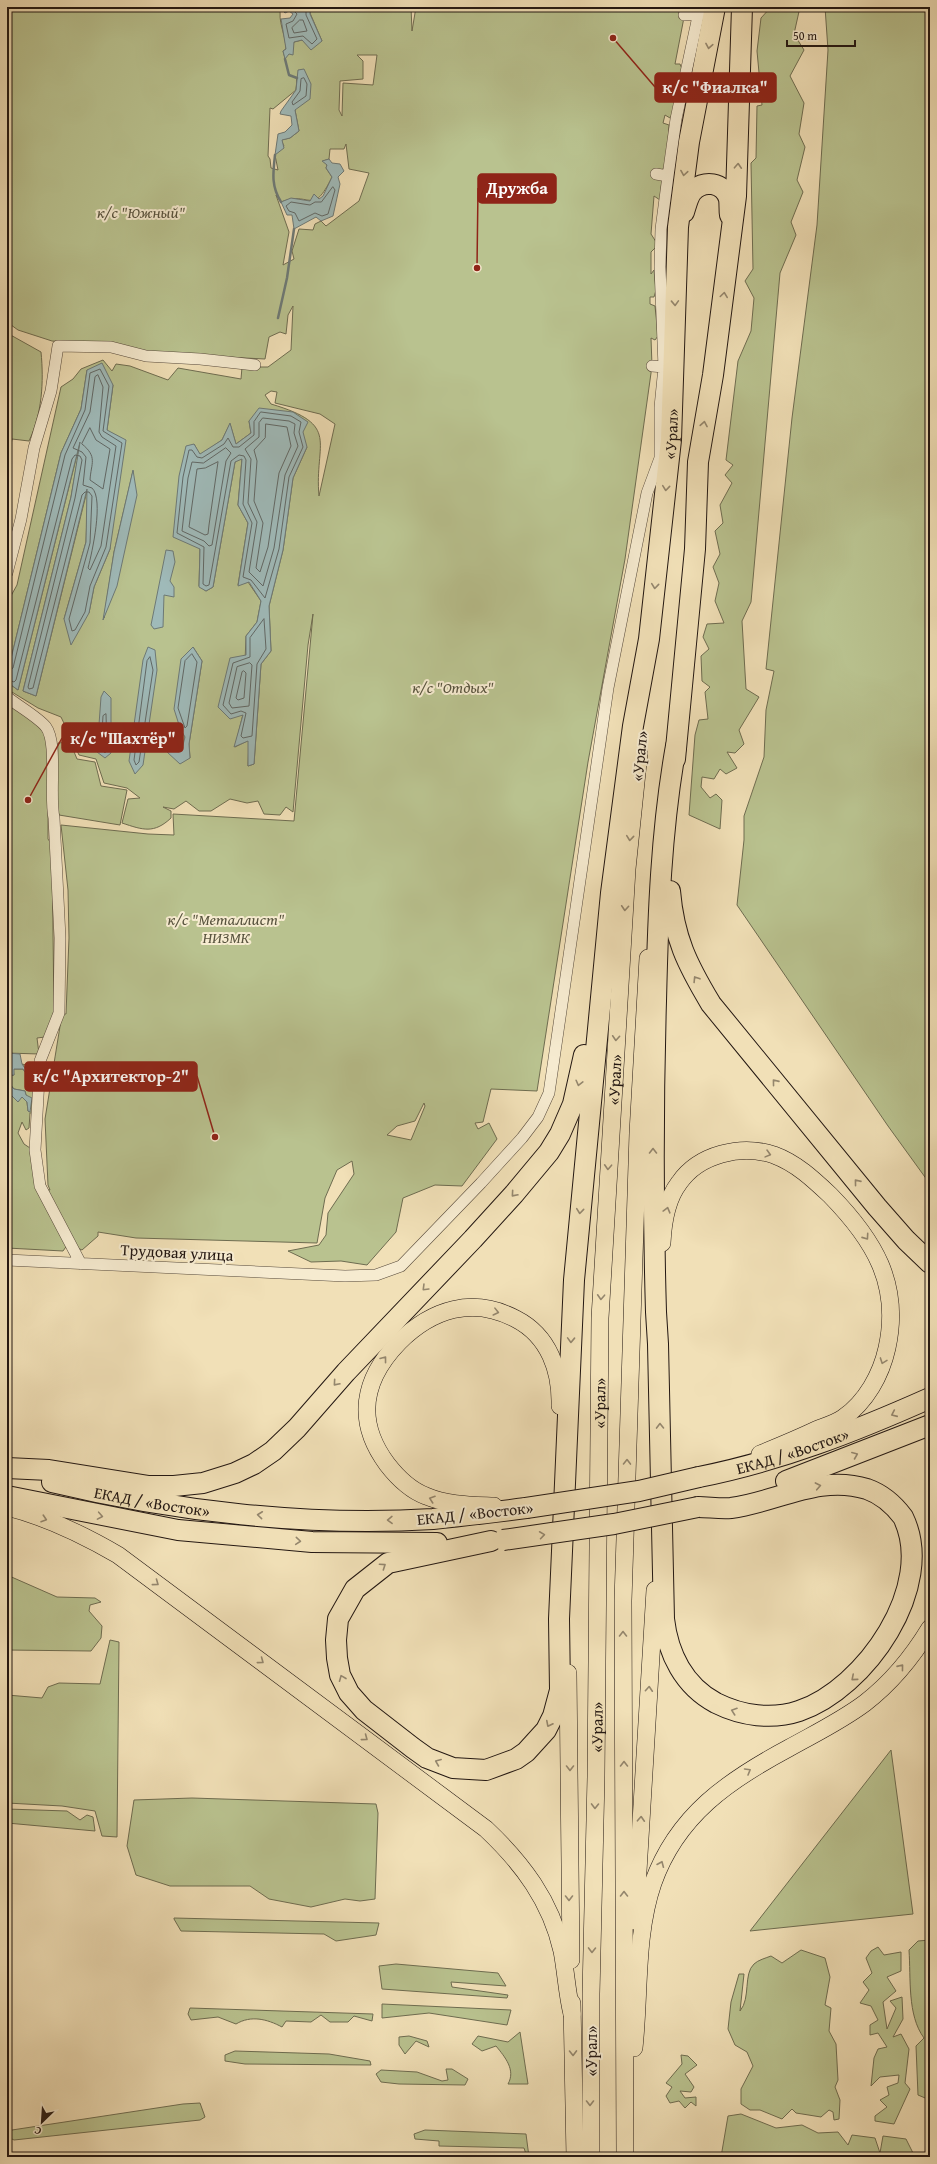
<svg xmlns="http://www.w3.org/2000/svg" width="937" height="2164" font-family="'Gentium Book Plus',serif">
<style>
.green{fill:#b9c28f;stroke:#6e6c50;fill-rule:evenodd}
.water{fill:#9fbab9;stroke:#6d7976}
.lines{fill:none;stroke-linecap:round;stroke-linejoin:round}
.shore{stroke:#616866;stroke-width:1}
.stream{stroke:#6d7976;stroke-width:2.5}
.street-casing{stroke:#56493b;stroke-width:12}
.primary-casing{stroke:#231712;stroke-width:18}
.highway-casing{stroke:#231712;stroke-width:22}
.street{stroke:#f6ebd0;stroke-width:11}
.primary{stroke:#f1e0b7;stroke-width:17}
.highway{stroke:#f1e0b7;stroke-width:20}
.highway-bridge-casing{stroke:#231712;stroke-width:22;stroke-linecap:butt}
.highway-bridge{stroke:#f1e0b7;stroke-width:20}
.oneway{stroke:#94866d}
.labels{text-anchor:middle;stroke-width:4;stroke-linejoin:round;paint-order:stroke}
.park-label{font-size:16px;font-style:italic;fill:#58533e;stroke:#f6ebd0}
.street-label{font-size:16px;fill:#231712;stroke:#f6ebd0}
.leader{fill:none;stroke:#8f2418;stroke-width:1.5}
.callout-dot{fill:#8f2418;stroke:#f6ebd0;stroke-width:1.5}
.callout{fill:#8f2418;stroke:#8f2418;stroke-width:1.5}
.callout-label{font-size:17px;text-anchor:middle;font-weight:bold;fill:#fff}
</style>
<rect width="100%" height="100%" fill="#f1e0b7"/>
<filter id="stains"><feTurbulence type="fractalNoise" baseFrequency=".005" numOctaves="4"/><feColorMatrix values="0 0 0 0 .2 0 0 0 0 .09 0 0 0 0 .02 0 0 0 .5 -.17"/></filter>
<radialGradient id="worn" r=".72"><stop offset=".6" stop-color="#630" stop-opacity="0"/><stop offset="1" stop-color="#630" stop-opacity=".3"/></radialGradient>
<path class="green" d="M7 7H281C277 21 286 35 286 49L283 51 285 58 294 42 302 40 322 41 310 13V7H411L412 31 416 7H686L675 64H680L684 74 676 91V109L670 118 665 115 663 123 669 125 667 162 661 172 662 179 660 200 654 196 651 234 658 245 651 252V274L654 270 656 290 654 297H650V304L655 306 658 336 655 340 651 338 652 366 625 559 588 762 537 1091 491 1089 483 1122 475 1123 478 1129 489 1123 497 1139 462 1186 435 1185 403 1198 396 1232 367 1265 341 1261 311 1262 288 1251 319 1245 326 1235 328 1213 354 1174 352 1161 337 1170 325 1198 317 1243 136 1238 98 1232V1236L82 1250 68 1244 63 1251 7 1248V1091L18 1102 21 1096 27 1102 28 1111 30 1112 25 1091 14 1089 7 1081V1076L14 1075 13 1069H23L25 1072 27 1071 22 1064 30 1066 36 1078 35 1112 30 1113 29 1128 26 1130 22 1122 18 1133 24 1144 30 1148 41 1171 47 1190H50L48 1185 45 1119 62 1014H66L69 938 68 890 61 825 148 834 174 835 173 814 294 821 313 614 308 645 293 812 286 807 280 815 264 814 258 801 247 803 230 799 211 811H199L186 801 174 809 163 807 171 811V818C154 834 143 830 122 823L128 799 140 798 127 788 104 783 96 759 79 755 61 717 38 708 7 689V682L18 690 82 435 71 497 23 691 36 696 88 487 86 542 64 619 89 613 94 587 110 549 107 430 113 385 87 370 81 409 61 453 7 675V603L17 585 61 387 73 379 81 369 103 360 112 371 116 364 130 366 168 380 178 368 241 379 242 367H268L291 350 293 306 288 315 286 334 280 332 269 337 265 359 145 353 97 344 52 341 18 330 7 322ZM357 55H377L373 85 343 83 342 116 339 110 340 81 363 79V61ZM297 78 295 110 299 131 290 138 281 140 284 146 275 155 278 170 271 168 270 159 268 156 270 108 273 109 296 90ZM346 144 349 169 369 173 359 201 326 226 321 221 315 224 313 230 299 229 292 251 294 259 283 265 289 232 276 195 281 202C311 190 312 218 332 177L326 168 327 165 323 161 329 159 330 149H344ZM271 391 277 392 275 403 320 414 335 424 319 496C314 442 342 425 271 404L265 395ZM249 421 307 447 293 478 283 550 269 606 271 651 261 664 254 764 248 766 249 740 235 747 243 714 246 636 257 622 261 601 248 582 238 585 248 523 238 505 242 458 235 462 213 587 206 591 199 586 200 549 194 444 200 455 222 440 230 424 236 444 251 433ZM133 471 104 618 114 552ZM193 647 202 661 189 744 190 758 168 752 182 749 185 737 180 728ZM424 1103 425 1106 411 1140 387 1135 397 1126 415 1121Z
M771 7H800L794 34 804 50 790 76 804 103 799 134 805 147 797 180 803 192 791 222 796 235 780 273 751 602 742 621 746 689 759 697 739 730 744 744 735 753 727 752 737 768 726 774 720 769 714 779 702 777 701 787 710 798 716 794 722 800 720 829 689 815 695 735 699 720 708 719 705 692 710 687 702 681 701 656 709 649 703 637 707 624 724 623 715 601 719 583 713 567 720 554 715 531 723 523 720 505 732 483 725 475 733 465 726 460 738 361 751 331 754 298 745 281 753 269 751 163 756 158 757 106 762 105 757 51 761 18Z
M825 7H930V1184L888 1126 737 905 744 840V816L764 757 766 710 774 671 766 669 792 418 817 225 828 50Z
M7 333 41 352C44 382 42 414 29 441L12 439 7 469Z
M7 703 43 728 48 739V839L52 845 54 1016 45 1037 37 1038 39 1054 7 1053Z
M70 742 77 759 95 762 101 786 127 790 120 825 59 815 56 801 58 743Z
M7 1575 57 1597 95 1598 101 1602 90 1605 89 1611 102 1626 101 1638 91 1651 7 1650Z
M110 1640 119 1642 117 1837 102 1836 95 1811 62 1806 7 1803V1695L42 1698 48 1687 59 1683 100 1684Z
M891 1750 913 1914 750 1931Z
M192 1798 376 1804 378 1813 375 1899 360 1901 345 1899 311 1907 269 1899 250 1886H170L136 1875 127 1846 134 1800Z
M7 1809 67 1811 80 1820 87 1815 93 1817 95 1831 7 1823Z
M174 1919V1918L379 1923 376 1935 336 1941 324 1934 181 1931Z
M930 1940V2100L918 2095 916 2046 924 2038C907 2015 911 1978 909 1950L918 1941Z
M878 1947 884 1955 901 1952V1971L887 1977 896 1991 883 2002 887 2029 896 2008 890 2001 902 1997 903 2019 893 2037 901 2034 909 2049 905 2083 910 2089 894 2124 875 2121V2116L887 2107 880 2100 889 2095 887 2087 898 2083 899 2075 880 2077 871 2086 874 2058 878 2049 887 2047 878 2033 870 2035V2025L878 2020 871 2006 860 2003 869 1990 863 1982 872 1973 866 1958 871 1951Z
M801 1950 825 1958 830 1977 825 2005 831 2008 829 2031 836 2044 838 2080 835 2087 840 2100 839 2119 834 2120 833 2112 829 2110 821 2117 796 2113 792 2109 782 2119 760 2110H750L741 2104V2089L753 2066 747 2052 735 2045 728 2029 731 2002 739 1974H744L740 2011C751 1998 743 1974 754 1964 758 1960 766 1958 771 1956L782 1963Z
M396 1964 498 1973 506 1986 451 1982 452 1987 508 1995 507 1998 382 1989 379 1966Z
M382 2004 511 2010 507 2025 429 2013 382 2018Z
M190 2008 373 2014 372 2021 354 2016 348 2022H330L321 2015 311 2022 286 2021 282 2027C267 2019 251 2015 236 2024L218 2017 191 2020 188 2014Z
M520 2032 528 2084H508C516 2070 505 2057 496 2046L482 2051 472 2044 478 2036 508 2042Z
M409 2036 427 2041 429 2047 416 2041 405 2054 399 2045V2037Z
M235 2051 329 2054 370 2061 371 2065 245 2064 225 2061V2055Z
M681 2055 688 2056 697 2065 685 2074 694 2087 691 2092 680 2091 685 2098 696 2097V2106L691 2102 685 2108 679 2101 670 2103 666 2096 672 2087 666 2083 682 2064Z
M446 2069H452L468 2079 465 2085 399 2084 381 2082 376 2074 381 2070 417 2072 442 2081 448 2080Z
M200 2103 205 2117 200 2120 14 2140 8 2137 12 2130 183 2104Z
M741 2114 776 2128 802 2125 818 2133 838 2132 848 2145 852 2135 875 2138 880 2153 883 2136 906 2139 913 2153V2157H721L728 2116Z
M425 2130 526 2134 529 2157H527L524 2148 439 2146V2141L415 2139 414 2134Z"/>
<path class="water" d="M283 7H310V14L322 41 311 50 302 40 294 42 293 55 289 54 285 59 283 51 286 49 281 19 290 18 293 14 289 11 285 13 282 10Z
M304 69 311 84 310 99 295 110 299 131 290 138 282 140 284 148 275 155 278 134 285 132 292 125 291 116 280 114 281 111 296 90 298 70Z
M329 159 332 163 340 164 344 171 338 177 340 184 333 216 321 221 316 217 294 229 292 215H287L281 202 291 198 310 201 314 194 319 199 323 196 332 177 326 168 327 165 322 161Z
M102 363 113 385 107 430 126 440 110 549 94 587 89 613 71 645 64 619 86 542 87 489 36 696 23 691 71 497 80 442 18 690 7 682V675L61 453 81 409 87 370Z
M259 408 293 412 308 422 303 432 307 447 293 478 283 550 269 606 271 651 261 664 254 764 248 766V741L234 747 243 715 230 719 218 707 230 658 246 655V636L257 622 261 601 249 582 238 586 248 523 238 505 242 459 235 462 213 587 206 591 199 587 200 549 173 537 179 476 186 446 194 444 200 454 222 440 230 423 236 444 251 433 249 421Z
M133 470 137 495 117 586 103 620 114 552Z
M166 550 173 551 175 562 170 581 174 587V597L164 595 163 627 154 629 151 625Z
M148 647 155 650 157 670 143 765 135 774 129 761 143 660Z
M193 647 202 661 189 744 190 758 180 764 167 752 182 749 185 737 180 728 174 709 181 659Z
M104 691 111 698V753L105 758 97 752 101 697Z
M7 1053 20 1054 22 1064 27 1071 25 1072 23 1069H14V1075L7 1076Z
M7 1081 14 1089 25 1091 26 1095 32 1098 30 1112 28 1111 27 1102 22 1097 18 1102 7 1091Z"/>
<g class="lines">
<path class="shore" d="M290 7 297 14 293 21 286 24 289 38 303 36 312 44 317 39 306 15V7
M300 20H303L307 31 294 33 292 28Z
M304 78 307 84 306 96 293 105 292 102 300 91 301 79Z
M333 187 335 190 328 214 322 216 315 213 299 221 295 213 289 211 286 206 291 202 310 205 315 202H321Z
M98 375 103 387 99 432 102 437 116 446 101 546 90 570 88 568C92 553 104 499 92 488L83 485 86 457 82 452 73 448 90 412 95 377Z
M261 412 291 416 301 422 299 432 303 447 289 477 279 549 265 598 251 580 243 577 252 523 243 504 246 460 244 456 239 455 231 461 209 585 206 586 203 584 204 547 177 533 183 477 189 450H192L197 457 202 458 224 444 228 438 233 447H239L254 435V422Z
M263 418 289 421 295 424 294 433 298 446 285 475 274 548 263 586 249 572 257 522 248 503 251 459 245 449 259 437V423Z
M266 424 287 427 291 446 279 473 268 547 260 572 256 568 263 523 254 501 257 461 254 450 265 438Z
M90 428 96 440 110 449 103 489 90 480C91 463 98 457 82 444Z
M226 448 231 453 226 461 212 545 209 546 204 541 182 531 188 478 192 462 203 463Z
M218 462 209 525 208 534 205 535 189 527 197 469 205 468Z
M264 619 266 649 257 664 252 736 243 738 241 736 246 713 241 711 231 714 223 705 233 663 250 657V638Z
M192 654 197 662 187 726 185 728 178 708 185 661Z
M150 657 153 670 139 762 136 765 134 760 147 661Z
M250 663 252 665 249 706 232 708 229 703 237 667Z
M244 671 246 673 244 698 238 700 236 698 242 672Z
M7 672 13 668 65 455 85 410 90 373 100 369 109 386 103 431 122 443 106 547 90 586 85 612 75 630 72 631 69 619 90 543 92 496 89 492H85L82 495 33 688 29 689 28 687 75 498 82 460 80 456 75 455 72 459 16 680 14 682 7 679
M106 714 107 750 105 753 101 749 103 716Z"/>
<path class="stream" d="M285 59 289 75 297 78
M275 155C273 173 271 186 281 202
M278 318 287 278 294 229"/>
<defs>
<path id="street" d="M684 15 699 14
M656 174 668 176 661 229 660 267 664 367
M668 176 676 119 700 7
M7 573 21 519 34 448 51 391 58 346 111 347 146 356 200 359 255 365
M7 697C18 706 38 717 46 727 58 743 49 795 54 818L60 938 59 1013 40 1061 35 1150 40 1186 81 1264
M7 1260 345 1276 376 1275 401 1266 481 1183 522 1138 538 1117 549 1093 608 688 647 493 660 458V407L664 367 652 366"/>
<g id="primary">
<path d="M662 1243C663 1222 666 1200 679 1183 699 1154 741 1144 774 1155 796 1163 813 1179 830 1195 874 1240 901 1284 887 1348 881 1375 866 1402 843 1418 836 1423 826 1426 818 1429 799 1438 780 1446 760 1454"/>
<path d="M494 1506C471 1505 447 1505 426 1496 410 1490 397 1477 387 1464 355 1421 363 1379 399 1342 432 1309 473 1296 516 1319 549 1336 561 1371 560 1406"/>
<path d="M7 1507C47 1517 82 1534 118 1555L486 1829C522 1863 551 1901 562 1951 566 1972 567 1994 572 2014"/>
<path d="M568 1673 571 1960"/>
<path d="M635 1921 655 1590"/>
<path d="M572 2003 575 2157"/>
<path d="M634 2048C640 1994 635 1935 653 1883 677 1815 729 1780 789 1748 814 1734 841 1721 865 1703 891 1683 913 1656 930 1628"/>
<path id="s1" d="M591 2157V1994L596 1777 600 1318 627 869 639 753"/>
<path d="M625 2157 623 1601 638 1133 648 958"/>
</g>
<g id="highway">
<path d="M684 212C686 206 688 197 692 192 703 179 724 182 729 199 730 204 729 210 730 215"/>
<path d="M676 746C661 830 658 916 656 1001 653 1105 653 1208 656 1312L658 1344 664 1619C668 1654 684 1686 716 1703 742 1716 772 1720 799 1711 865 1689 937 1586 903 1517 894 1505 881 1494 867 1489 819 1474 777 1502 731 1508 721 1509 708 1507 698 1507"/>
<path d="M675 759 695 549 698 462 713 375 736 196 742 7"/>
<path d="M670 891C674 938 687 964 711 1004L877 1207 906 1240 930 1263"/>
<path d="M7 1468 49 1470 149 1486H174L203 1483 235 1473 254 1464 273 1451 297 1428 346 1372 473 1239 514 1194 549 1152 560 1134 573 1104 584 1055"/>
<path id="s2" d="M699 1477C780 1461 856 1431 930 1398"/>
<path d="M786 1481 930 1425"/>
<path id="s3" d="M52 1482C172 1511 310 1527 433 1519 464 1516 495 1512 526 1508"/>
<path d="M7 1496 178 1530 312 1542 437 1543"/>
<path id="s4" d="M491 1541 388 1563 355 1589 338 1619 336 1640 337 1658 340 1675 349 1693 364 1710 413 1748 427 1758 453 1768 486 1770 516 1759 526 1752 546 1730 553 1716 560 1690 559 1619 574 1280 611 893 633 726 649 639 671 440 678 227 689 142 715 7"/>
</g>
</defs>
<use href="#street" class="street-casing"/>
<use href="#primary" class="primary-casing"/>
<use href="#highway" class="highway-casing"/>
<use href="#street" class="street"/>
<use href="#primary" class="primary"/>
<use href="#highway" class="highway"/>
<defs>
<path id="highway-bridge" d="M526 1508 639 1491 699 1477
M503 1540 614 1524 698 1507"/>
</defs>
<use href="#highway-bridge" class="highway-bridge-casing"/>
<use href="#highway-bridge" class="highway-bridge"/>
</g>
<defs><path id="oneway-chevron" d="M-2-3.5L2.5 0L-2 3.5" fill="none" stroke-width="1.6" stroke-linecap="round" stroke-linejoin="round"/></defs>
<g class="oneway">
<use href="#oneway-chevron" transform="translate(709 46) rotate(100)"/>
<use href="#oneway-chevron" transform="translate(738 166) rotate(-87)"/>
<use href="#oneway-chevron" transform="translate(684 173) rotate(99)"/>
<use href="#oneway-chevron" transform="translate(724 295) rotate(-82)"/>
<use href="#oneway-chevron" transform="translate(675 303) rotate(88)"/>
<use href="#oneway-chevron" transform="translate(704 424) rotate(-80)"/>
<use href="#oneway-chevron" transform="translate(666 488) rotate(96)"/>
<use href="#oneway-chevron" transform="translate(655 586) rotate(96)"/>
<use href="#oneway-chevron" transform="translate(630 838) rotate(96)"/>
<use href="#oneway-chevron" transform="translate(625 908) rotate(94)"/>
<use href="#oneway-chevron" transform="translate(696 979) rotate(-122)"/>
<use href="#oneway-chevron" transform="translate(616 1038) rotate(94)"/>
<use href="#oneway-chevron" transform="translate(775 1082) rotate(-129)"/>
<use href="#oneway-chevron" transform="translate(579 1083) rotate(104)"/>
<use href="#oneway-chevron" transform="translate(653 1151) rotate(-90)"/>
<use href="#oneway-chevron" transform="translate(768 1154) rotate(15)"/>
<use href="#oneway-chevron" transform="translate(608 1167) rotate(93)"/>
<use href="#oneway-chevron" transform="translate(857 1182) rotate(-129)"/>
<use href="#oneway-chevron" transform="translate(514 1194) rotate(131)"/>
<use href="#oneway-chevron" transform="translate(667 1210) rotate(-75)"/>
<use href="#oneway-chevron" transform="translate(580 1211) rotate(96)"/>
<use href="#oneway-chevron" transform="translate(866 1237) rotate(55)"/>
<use href="#oneway-chevron" transform="translate(425 1288) rotate(135)"/>
<use href="#oneway-chevron" transform="translate(601 1297) rotate(93)"/>
<use href="#oneway-chevron" transform="translate(496 1312) rotate(14)"/>
<use href="#oneway-chevron" transform="translate(571 1340) rotate(92)"/>
<use href="#oneway-chevron" transform="translate(384 1359) rotate(-52)"/>
<use href="#oneway-chevron" transform="translate(883 1361) rotate(110)"/>
<use href="#oneway-chevron" transform="translate(336 1383) rotate(131)"/>
<use href="#oneway-chevron" transform="translate(894 1414) rotate(156)"/>
<use href="#oneway-chevron" transform="translate(660 1426) rotate(-91)"/>
<use href="#oneway-chevron" transform="translate(855 1455) rotate(-22)"/>
<use href="#oneway-chevron" transform="translate(627 1462) rotate(-89)"/>
<use href="#oneway-chevron" transform="translate(818 1486) rotate(-11)"/>
<use href="#oneway-chevron" transform="translate(432 1499) rotate(-161)"/>
<use href="#oneway-chevron" transform="translate(260 1515) rotate(-174)"/>
<use href="#oneway-chevron" transform="translate(100 1516) rotate(10)"/>
<use href="#oneway-chevron" transform="translate(44 1519) rotate(18)"/>
<use href="#oneway-chevron" transform="translate(390 1520) rotate(179)"/>
<use href="#oneway-chevron" transform="translate(542 1535) rotate(-8)"/>
<use href="#oneway-chevron" transform="translate(298 1541) rotate(5)"/>
<use href="#oneway-chevron" transform="translate(383 1566) rotate(-34)"/>
<use href="#oneway-chevron" transform="translate(156 1583) rotate(36)"/>
<use href="#oneway-chevron" transform="translate(623 1634) rotate(-90)"/>
<use href="#oneway-chevron" transform="translate(261 1661) rotate(37)"/>
<use href="#oneway-chevron" transform="translate(901 1667) rotate(-51)"/>
<use href="#oneway-chevron" transform="translate(342 1678) rotate(-112)"/>
<use href="#oneway-chevron" transform="translate(854 1678) rotate(139)"/>
<use href="#oneway-chevron" transform="translate(649 1689) rotate(-86)"/>
<use href="#oneway-chevron" transform="translate(734 1711) rotate(-161)"/>
<use href="#oneway-chevron" transform="translate(549 1724) rotate(117)"/>
<use href="#oneway-chevron" transform="translate(365 1738) rotate(37)"/>
<use href="#oneway-chevron" transform="translate(438 1762) rotate(-158)"/>
<use href="#oneway-chevron" transform="translate(624 1764) rotate(-90)"/>
<use href="#oneway-chevron" transform="translate(570 1768) rotate(90)"/>
<use href="#oneway-chevron" transform="translate(748 1771) rotate(-30)"/>
<use href="#oneway-chevron" transform="translate(595 1806) rotate(91)"/>
<use href="#oneway-chevron" transform="translate(641 1819) rotate(-87)"/>
<use href="#oneway-chevron" transform="translate(661 1864) rotate(-67)"/>
<use href="#oneway-chevron" transform="translate(624 1894) rotate(-90)"/>
<use href="#oneway-chevron" transform="translate(569 1898) rotate(90)"/>
<use href="#oneway-chevron" transform="translate(592 1950) rotate(91)"/>
<use href="#oneway-chevron" transform="translate(573 2053) rotate(89)"/>
<use href="#oneway-chevron" transform="translate(590 2103) rotate(90)"/>
</g>
<g class="labels">
<g class="park-label">
<text x="141" y="218">к/с "Южный"</text>
<text x="453" y="693">к/с "Отдых"</text>
<text x="226" y="925">к/с "Металлист"<tspan x="226" dy="18">НИЗМК</tspan></text>
</g>
<g class="street-label">
<text dy="6" stroke="none"><textPath href="#s4" startOffset="1800">«Урал»</textPath></text>
<text transform="translate(639 756) rotate(-84)" y="6">«Урал»</text>
<text dy="6" stroke="none"><textPath href="#s1" startOffset="1078">«Урал»</textPath></text>
<text transform="translate(177 1252) rotate(3)" y="6">Трудовая улица</text>
<text dy="6" stroke="none"><textPath href="#s1" startOffset="754">«Урал»</textPath></text>
<text dy="6" stroke="none"><textPath href="#s2" startOffset="97">ЕКАД / «Восток»</textPath></text>
<text dy="6" stroke="none"><textPath href="#s3" startOffset="102">ЕКАД / «Восток»</textPath></text>
<text transform="translate(475 1513) rotate(-6)" y="6">ЕКАД / «Восток»</text>
<text dy="6" stroke="none"><textPath href="#s1" startOffset="430">«Урал»</textPath></text>
<text transform="translate(591 2051) rotate(-90)" y="6">«Урал»</text>
</g>
</g>
<path class="leader" d="M613 38L655 87M477 268L478 188M28 800L62 738M215 1137L197 1076"/>
<g class="callout-dot">
<circle cx="613" cy="38" r="4"/>
<circle cx="477" cy="268" r="4"/>
<circle cx="28" cy="800" r="4"/>
<circle cx="215" cy="1137" r="4"/>
</g>
<g class="callout">
<rect x="655" y="73" width="121" height="29" rx="4"/>
<rect x="478" y="174" width="78" height="29" rx="4"/>
<rect x="62" y="723" width="121" height="29" rx="4"/>
<rect x="25" y="1062" width="172" height="29" rx="4"/>
</g>
<g class="callout-label">
<text x="715" y="93">к/с "Фиалка"</text>
<text x="517" y="194">Дружба</text>
<text x="123" y="744">к/с "Шахтёр"</text>
<text x="111" y="1082">к/с "Архитектор-2"</text>
</g>
<rect width="937" height="2164" fill="none" stroke="#f1e0b7" stroke-width="24"/>
<rect x="8" y="8" width="921" height="2148" fill="none" stroke="#231712" stroke-width="2"/>
<rect x="12" y="12" width="913" height="2140" fill="none" stroke="#231712"/>
<g transform="translate(42 2122) rotate(205)" stroke="#f6ebd0" stroke-width="3" paint-order="stroke">
<path d="M0-3L7 15L0 10L-7 15Z" fill="#231712"/>
<text y="-6" font-size="11" font-weight="bold" text-anchor="middle" fill="#231712">С</text>
</g>
<path d="M787 40v6h68v-6" fill="none" stroke="#231712" stroke-width="2"/>
<text x="793" y="40" font-size="12" fill="#231712" stroke="#f6ebd0" stroke-width="3" paint-order="stroke">50 m</text>
<rect width="100%" height="100%" filter="url(#stains)"/>
<rect width="100%" height="100%" fill="url(#worn)"/>
</svg>
